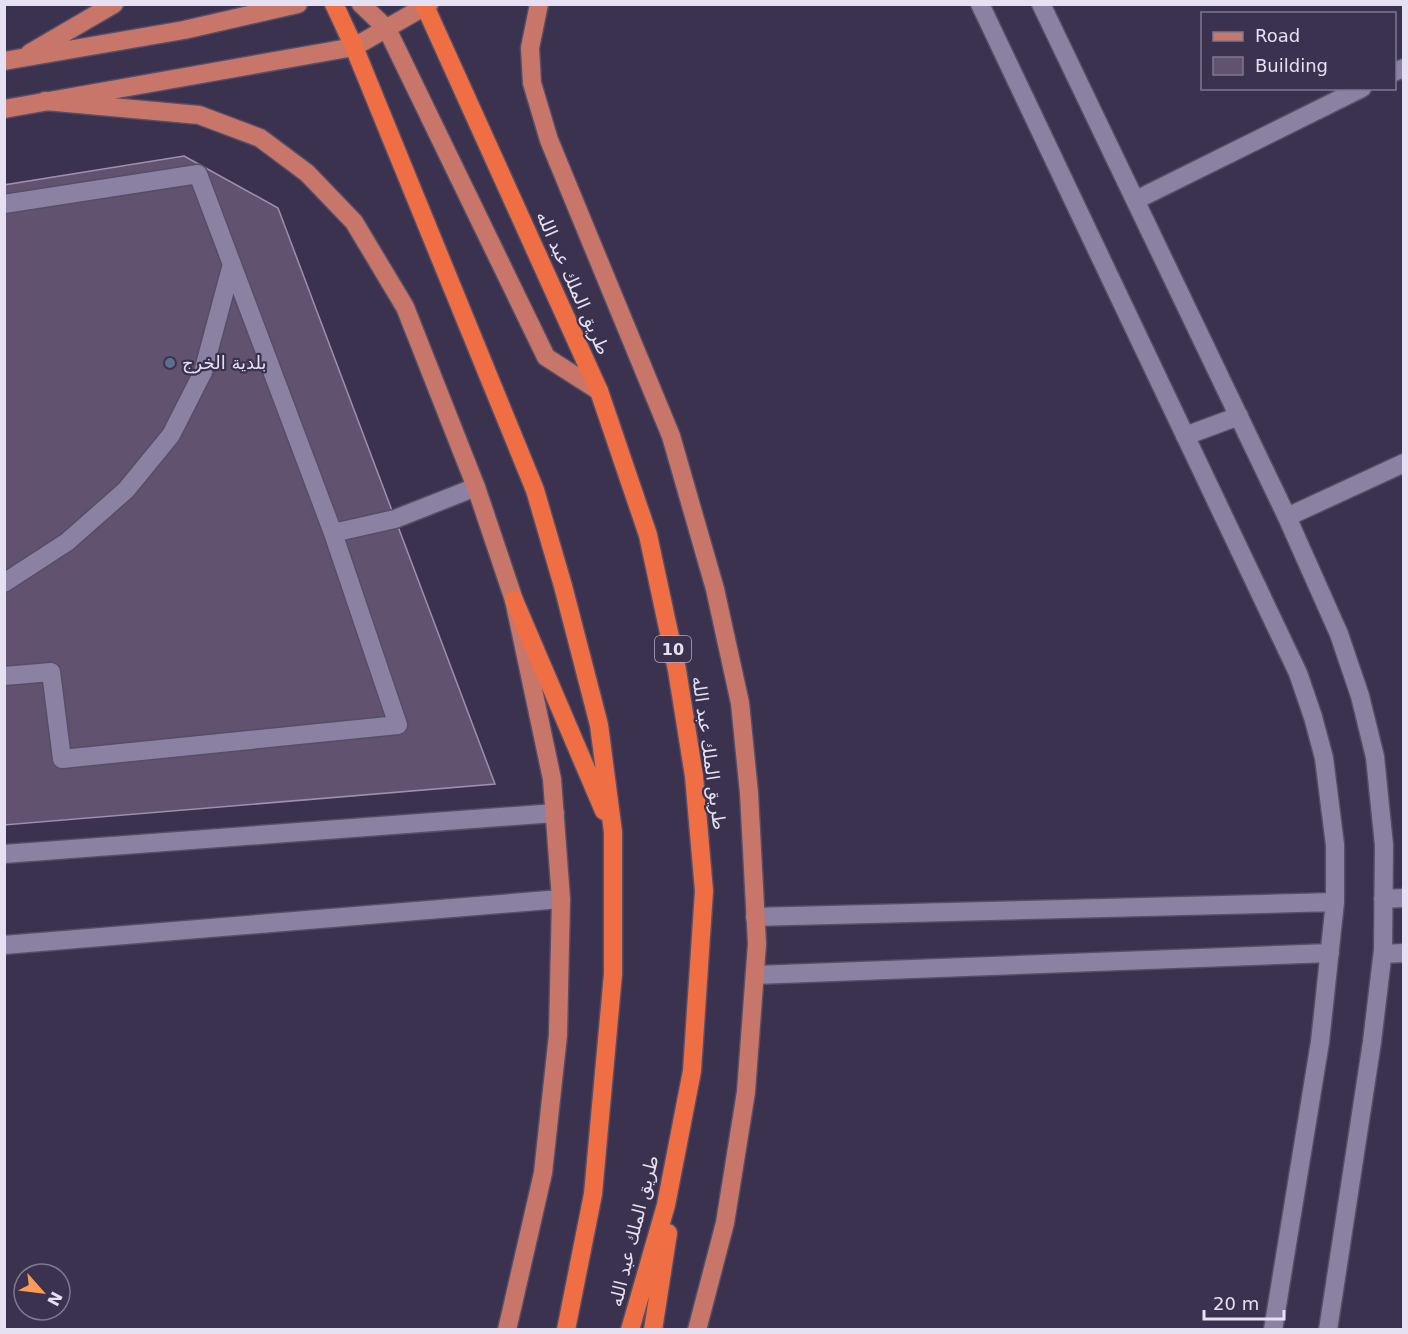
<svg xmlns="http://www.w3.org/2000/svg" width="1408" height="1334" font-family="'DejaVu Sans','Noto Naskh Arabic',sans-serif">
<style>
.building{fill:#61536f;stroke:#9f8faf;stroke-width:1.5}
.lines{fill:none;stroke-linecap:round;stroke-linejoin:round}
.minor-casing{stroke:#554e66;stroke-width:21}
.major-casing{stroke:#554e66;stroke-width:21}
.highway-casing{stroke:#554e66;stroke-width:21}
.minor{stroke:#8b82a3;stroke-width:18}
.major{stroke:#c87669;stroke-width:18}
.highway{stroke:#f06e43;stroke-width:18}
.service-dot{fill:#5c6f8a;stroke:#3a324e;stroke-width:2}
.labels{text-anchor:middle;stroke-width:4.5;stroke-linejoin:round;paint-order:stroke}
.shield{fill:#3a324e;stroke:#b2acc2;stroke-width:1.5}
.shield-label{font-size:16px;font-weight:bold;fill:#e5e1f3}
.street-label{font-size:18px;fill:#e5e1f3;stroke:#3a324e}
.poi-label{font-size:18px;fill:#e5e1f3;stroke:#3a324e;text-anchor:start}
</style>
<rect width="100%" height="100%" fill="#3a324e"/>
<path class="building" d="M184 156 278 208 495 784 4 825V185Z"/>
<g class="lines">
<defs>
<path id="minor" d="M980 4 1298 673 1313 717 1324 758 1335 845V902L1320 1042 1273 1330
M1041 4 1287 517 1339 634 1360 696 1375 757 1384 845 1383 950 1372 1042 1328 1330
M1394 72 1404 68
M1136 200 1362 88
M4 204 198 174 333 533 398 725 62 759 51 672 4 676
M1185 436 1239 416
M1287 517 1404 463
M333 533 395 519 476 487
M4 583 67 542 126 490 171 435 203 372 232 264
M4 854 555 813
M1383 899 1404 898
M755 917 1335 902
M4 945 561 899
M1383 954 1404 953
M755 975 1330 953"/>
<path id="major" d="M361 4 387 29 546 357 599 391
M539 4 530 48 532 83 549 140 671 436 715 589 740 703 749 793 757 944 746 1092 725 1223 697 1330
M30 53 114 4
M4 61 184 30 298 4
M45 101 199 115 260 138 307 173 354 222 405 307 476 487 514 600 552 779 561 899 558 1035 543 1173 507 1330
M4 109 354 47 429 4"/>
<path id="highway" d="M334 4 354 47 535 490 563 586 599 725 613 832V974L593 1194 566 1330
M424 4 599 391 648 535 677 670 694 776 704 891 692 1071 666 1205 630 1330
M514 600 604 811
M653 1330 668 1233"/>
</defs>
<use href="#minor" class="minor-casing"/>
<use href="#major" class="major-casing"/>
<use href="#highway" class="highway-casing"/>
<use href="#minor" class="minor"/>
<use href="#major" class="major"/>
<use href="#highway" class="highway"/>
</g>
<circle class="service-dot" cx="170" cy="363" r="6"/>
<g class="labels">
<rect class="shield" x="655" y="636" width="36" height="26" rx="4.5"/>
<g class="shield-label">
<text x="673" y="655">10</text>
</g>
<g class="street-label">
<text transform="translate(573 283) rotate(66)" y="6">طريق الملك عبد الله</text>
<text transform="translate(709 753) rotate(82)" y="6">طريق الملك عبد الله</text>
<text transform="translate(634 1231) rotate(-76)" y="6">طريق الملك عبد الله</text>
</g>
<g class="poi-label">
<text x="182" y="369">بلدية الخرج</text>
</g>
</g>
<rect width="1408" height="1334" fill="none" stroke="#e5e1f3" stroke-width="12"/>
<rect x="1201" y="12" width="195" height="78" fill="#3a324e" stroke="#7e7890" stroke-width="1.5"/>
<rect x="1213" y="32" width="30" height="9" fill="#c87669" stroke="#7e7890" stroke-width="1.5"/>
<text x="1255" y="42" font-size="18" fill="#e5e1f3">Road</text>
<rect x="1213" y="57" width="30" height="18" fill="#61536f" stroke="#7e7890" stroke-width="1.5"/>
<text x="1255" y="72" font-size="18" fill="#e5e1f3">Building</text>
<g transform="translate(42 1292) rotate(118)"><circle r="28" fill="#3a324e" stroke="#7e7890" stroke-width="1.5"/>
<path d="M0-4.5L10 22L0 15L-10 22Z" fill="#fe9c57"/>
<text y="-9" font-size="16" font-weight="bold" text-anchor="middle" fill="#e5e1f3">N</text>
</g>
<path d="M1204 1310v9h80v-9" fill="none" stroke="#e5e1f3" stroke-width="3"/>
<text x="1213" y="1310" font-size="18" fill="#e5e1f3" stroke="#3a324e" stroke-width="4.5" paint-order="stroke">20 m</text>
</svg>
